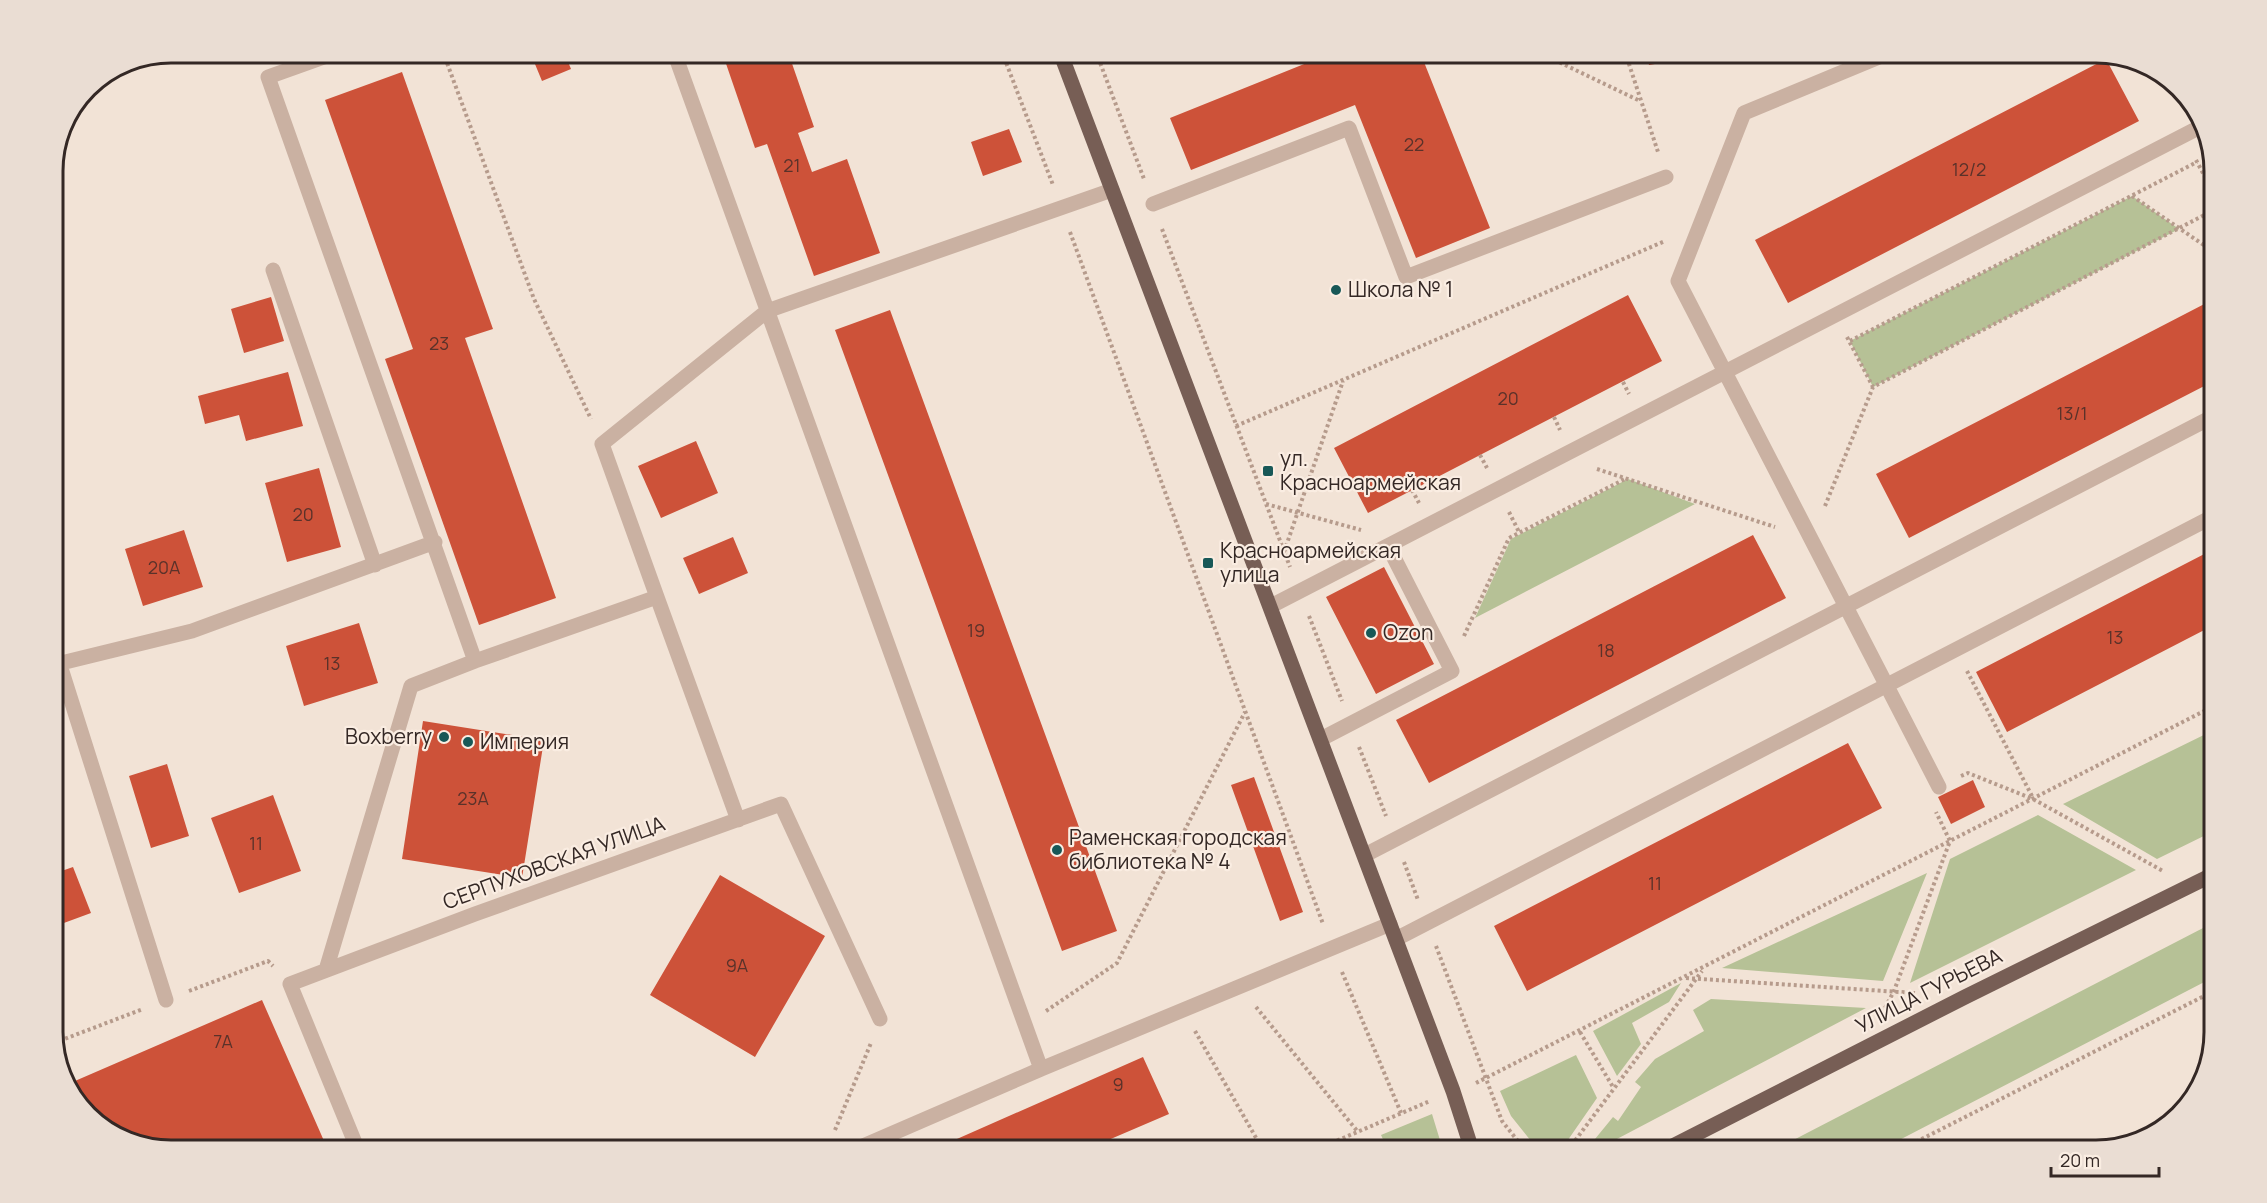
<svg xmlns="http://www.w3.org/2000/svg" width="2267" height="1203" font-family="Manrope,sans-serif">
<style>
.green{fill:#b6c196}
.building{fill:#cd5239}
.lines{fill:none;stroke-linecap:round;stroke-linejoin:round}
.path{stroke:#b69b8c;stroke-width:4;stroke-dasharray:3 3;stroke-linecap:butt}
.minor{stroke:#cab1a2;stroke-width:15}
.major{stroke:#775e55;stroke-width:15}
.poi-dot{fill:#185857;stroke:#faede2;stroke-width:2}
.labels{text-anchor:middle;stroke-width:4.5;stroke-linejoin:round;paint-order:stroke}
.number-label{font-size:18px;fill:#5a322a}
.poi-label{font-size:21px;fill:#342825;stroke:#faede2;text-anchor:start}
.street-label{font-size:21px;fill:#342825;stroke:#faede2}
.rim{fill:none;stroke:#342825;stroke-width:3}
</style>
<rect width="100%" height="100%" fill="#f2e3d6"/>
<path class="green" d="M2132 196 2179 229 1873 387 1850 341Z
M1628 479 1695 504 1475 618 1511 539Z
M2214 730V831L2157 859 2063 804Z
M2038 815 2136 870 1910 983 1950 859Z
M1927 873 1883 981 1722 968Z
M2205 927 2214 935V977L1880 1150H1774Z
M1681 983 1669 1002 1632 1023 1641 1044 1617 1076 1593 1031Z
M1711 999 1866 1008 1596 1150H1586L1613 1117 1618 1121 1641 1087 1635 1082 1655 1059 1704 1031 1693 1010Z
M1576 1055 1597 1098 1561 1150 1535 1146 1511 1116 1500 1091Z
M1432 1114 1443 1150H1388L1381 1135Z"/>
<path class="building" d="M530 52H564L571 69 542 81Z
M722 52H788L814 127 798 133 812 172 847 159 880 253 814 276 767 144 755 148Z
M1334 52H1420L1490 228 1416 258 1355 105 1191 170 1170 118Z
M1646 52H1707L1708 55 1649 65Z
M2106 59 2139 121 1788 303 1755 240Z
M402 72 493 329 465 338 556 598 479 625 385 359 413 349 325 100Z
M1009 129 1022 162 983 176 971 142Z
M1628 295 1662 361 1368 513 1334 448Z
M271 297 284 341 244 353 231 309Z
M2214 299V381L1909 538 1876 474Z
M890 310 1117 931 1062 951 835 330Z
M288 372 303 426 246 441 239 415 205 424 198 396Z
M696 441 718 493 661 518 638 466Z
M319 468 341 547 287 562 265 483Z
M184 530 203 587 143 606 125 549Z
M1753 535 1786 598 1429 783 1396 720Z
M733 537 748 573 699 594 683 558Z
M2214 549V625L2007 732 1976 672Z
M1384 567 1434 664 1376 694 1326 597Z
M359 623 378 683 304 706 286 646Z
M423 721 544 740 522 878 402 859Z
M1848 743 1882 808 1527 991 1494 926Z
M167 764 189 836 151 848 129 776Z
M1254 777 1303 912 1280 921 1231 785Z
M1973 780 1985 807 1951 824 1938 797Z
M273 795 301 871 239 893 211 818Z
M73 867 91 913 53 927V874Z
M720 875 825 936 755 1057 650 995Z
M262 1000 328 1150H171L118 1138 73 1098 68 1084Z
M1143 1057 1169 1114 1085 1150H932Z
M2177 1112 2156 1134 2109 1147V1146Z"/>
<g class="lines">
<path class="path" d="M443 52 534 299 591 419
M1002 52 1053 185
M1096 52 1144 179
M1538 52 1640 101
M1625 52 1658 152
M2196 160 2214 194
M2132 196 2214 252
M1162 229 1290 567
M1070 232 1323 924
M1847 337 1873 387 2214 210
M1850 341 2197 162
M1623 382 1629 394
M1554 417 1560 430
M1236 426 1665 241
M1480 455 1487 468
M1597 469 1775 527
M1412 490 1419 503
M1266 504 1361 530
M1825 506 1873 387
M1509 512 1519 532
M1284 552 1343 381
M1309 616 1342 701
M1464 636 1509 538 1627 478
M1967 671 2033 798
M1359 747 1386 816
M1961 776 1968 773 2033 799 2163 871
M1404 862 1418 900
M1436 946 1502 1121 1525 1150
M1342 972 1401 1113
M1686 978 1915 993
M189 991 268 961 273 966
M1256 1007 1358 1132
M1885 1008 1894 991 1950 841 1936 812
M1046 1011 1117 963 1245 712
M1195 1031 1263 1150
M1580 1032 1613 1087
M54 1043 143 1009
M1476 1083 2214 706
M835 1130 871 1043
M1315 1150 1430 1101
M1568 1150 1702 971
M1900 1150 2214 991"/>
<path class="minor" d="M338 52 268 77 475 661 657 597 602 444 767 311 1112 190
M674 52 1041 1069 854 1150
M1891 52 1744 113 1678 281 1939 787
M2189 100 2200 122
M1153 204 1349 128 1406 277 1666 177
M273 270 375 565
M657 597 738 820
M1271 606 2202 126
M59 662 166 1000
M53 665 192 631 435 542
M1321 739 1452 671 1388 546
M1365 855 2214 416
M1396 939 2214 516
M326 970 411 686 475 661
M1041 1069 1390 924
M358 1150 290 984 475 914 781 804 880 1019"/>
<path class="major" d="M1060 52 1453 1091 1472 1150
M1665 1150 1965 997 2214 874"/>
</g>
<g class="poi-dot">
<circle cx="1336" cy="290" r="6"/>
<rect x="1262" y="465" width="12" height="12" rx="3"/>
<rect x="1202" y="557" width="12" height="12" rx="3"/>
<circle cx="1371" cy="633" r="6"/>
<circle cx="444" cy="737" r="6"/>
<circle cx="468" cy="742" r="6"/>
<circle cx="1057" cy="850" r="6"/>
</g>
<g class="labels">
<g class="number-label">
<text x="1414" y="151">22</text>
<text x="792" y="172">21</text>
<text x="1969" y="176">12/2</text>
<text x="439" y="350">23</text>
<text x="1508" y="405">20</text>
<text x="2072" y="420">13/1</text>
<text x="303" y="521">20</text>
<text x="164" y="574">20А</text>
<text x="976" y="637">19</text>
<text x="2115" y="644">13</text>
<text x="1606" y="657">18</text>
<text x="332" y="670">13</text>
<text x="473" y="805">23А</text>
<text x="256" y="850">11</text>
<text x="1655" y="890">11</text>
<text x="737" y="972">9А</text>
<text x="223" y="1048">7А</text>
<text x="1118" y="1091">9</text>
</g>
<g class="poi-label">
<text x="1348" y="297">Школа № 1</text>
<text x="1280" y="466">ул.<tspan x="1280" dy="24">Красноармейская</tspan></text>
<text x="1220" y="558">Красноармейская<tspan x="1220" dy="24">улица</tspan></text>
<text x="1383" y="640">Ozon</text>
<text x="432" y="744" text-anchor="end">Boxberry</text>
<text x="480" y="749">Империя</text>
<text x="1069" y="845">Раменская городская<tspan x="1069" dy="24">библиотека № 4</tspan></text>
</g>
<g class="street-label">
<text transform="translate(554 863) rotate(-20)" y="7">СЕРПУХОВСКАЯ УЛИЦА</text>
<text transform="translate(1929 991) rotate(-27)" y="7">УЛИЦА ГУРЬЕВА</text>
</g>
</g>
<path d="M0 0H2267V1203H0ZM171 63H2096A108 108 0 0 1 2204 171V1032A108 108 0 0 1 2096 1140H171A108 108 0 0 1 63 1032V171A108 108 0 0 1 171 63Z" fill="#eaddd3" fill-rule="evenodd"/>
<path class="rim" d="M171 63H2096A108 108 0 0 1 2204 171V1032A108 108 0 0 1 2096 1140H171A108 108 0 0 1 63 1032V171A108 108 0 0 1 171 63Z"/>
<path d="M2051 1167v9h108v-9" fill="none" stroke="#342825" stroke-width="3"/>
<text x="2060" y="1167" font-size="18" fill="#342825" stroke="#faede2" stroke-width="4.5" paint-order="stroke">20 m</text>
</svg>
